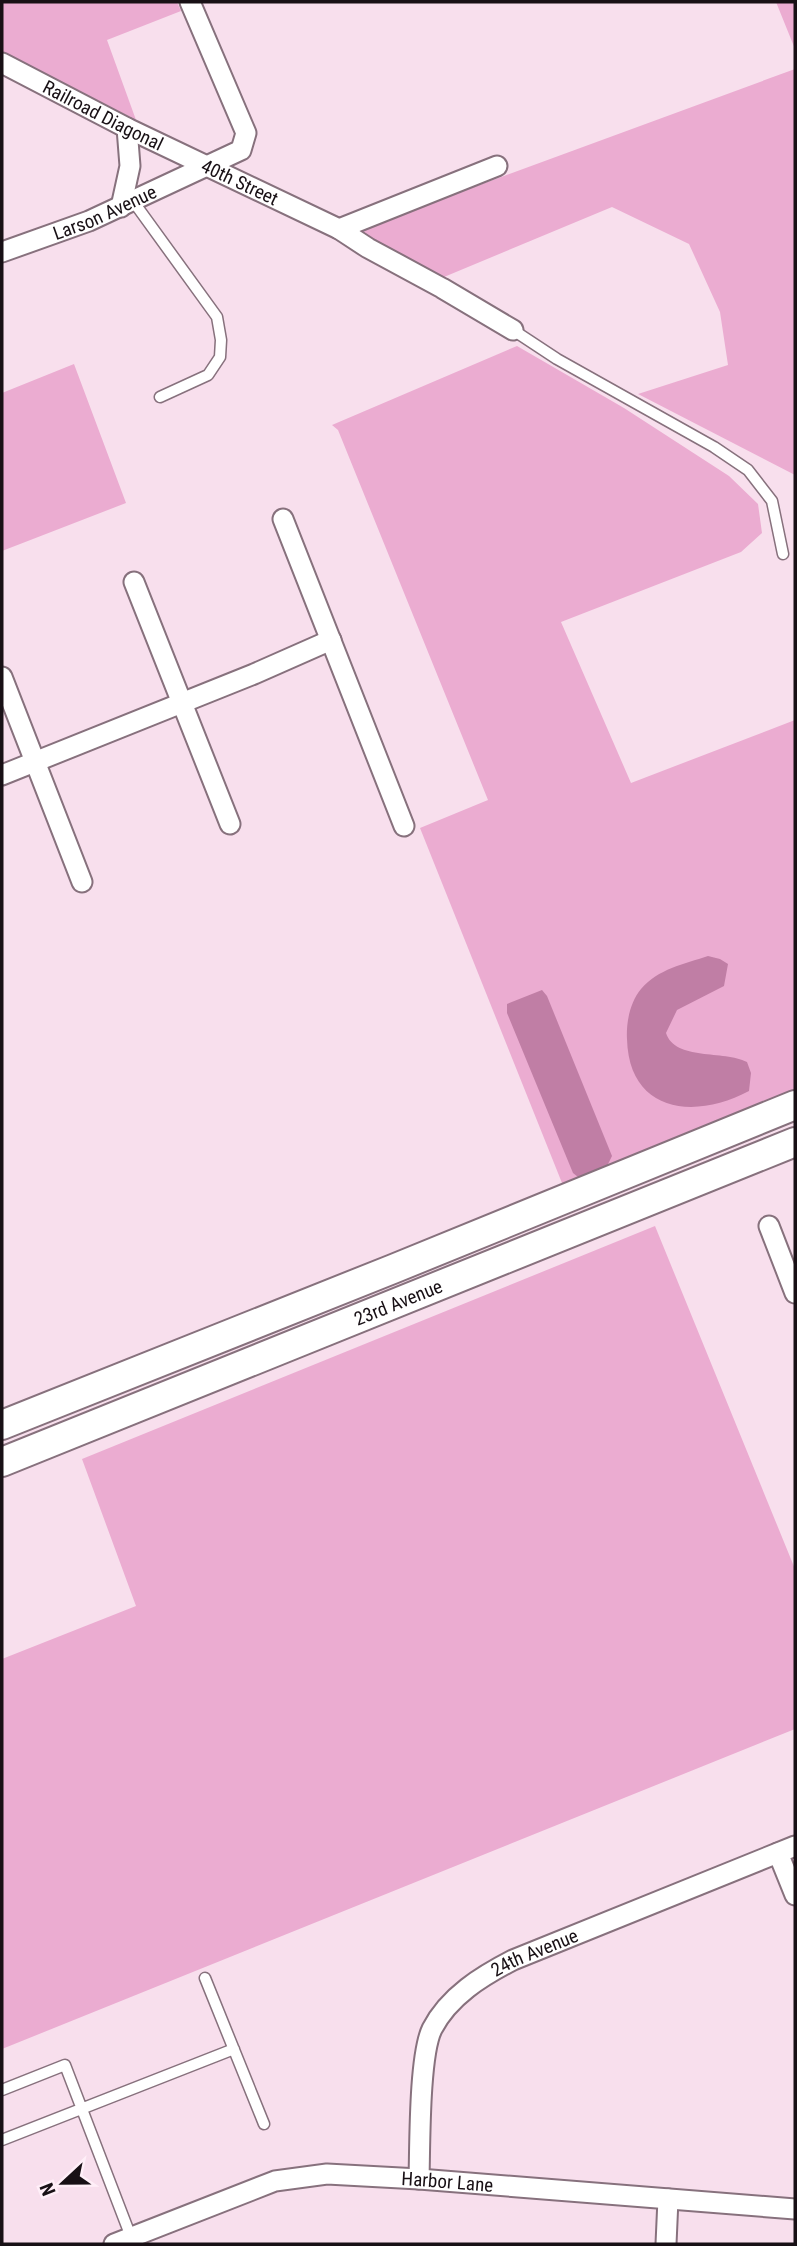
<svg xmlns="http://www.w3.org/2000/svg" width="797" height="2246" font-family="'Roboto Condensed',sans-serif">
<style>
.green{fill:#ebacd1}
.water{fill:#c07ea5}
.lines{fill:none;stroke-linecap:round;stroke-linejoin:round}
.lane-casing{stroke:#87717d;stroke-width:13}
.street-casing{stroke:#87717d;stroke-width:23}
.secondary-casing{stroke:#87717d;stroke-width:32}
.lane{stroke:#fff;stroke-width:10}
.street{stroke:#fff;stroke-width:19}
.secondary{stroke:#fff;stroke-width:28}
.labels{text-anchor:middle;stroke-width:7;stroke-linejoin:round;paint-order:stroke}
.street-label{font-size:19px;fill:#181015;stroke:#ffeff8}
</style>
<rect width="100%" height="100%" fill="#f8dfed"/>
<path class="green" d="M2 2H177L181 11 107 40 136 120 2 51Z
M776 2H795V49Z
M795 69V475L638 394 728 365 720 312 689 244 612 207 444 277 354 231Z
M517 346 624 408 729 476 758 504 762 533 741 552 561 622 631 783 795 720V1105L568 1198 420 828 488 800 338 430 332 425Z
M74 364 126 503 2 551V393Z
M655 1226 795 1569V1729L2 2049V1659L136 1606 82 1459Z"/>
<path class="water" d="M708 956 720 959 728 964 724 986 677 1010 666 1033C675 1061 724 1050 747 1062L751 1073 749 1091C695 1120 629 1113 627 1039 626 1023 630 1002 641 989 658 969 684 964 708 956Z
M542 990 547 996 612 1156 607 1166 578 1177 573 1173 507 1013V1004Z"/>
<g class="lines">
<defs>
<path id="lane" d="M133 201 217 317 221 340 220 357 208 375 160 397
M513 330 557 359 714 447 748 470 772 501 783 554
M205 1978 264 2124
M2 2090 65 2065 131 2237
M2 2140 234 2049"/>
<g id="street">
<path id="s1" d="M2 63 127 128 339 229 368 248 442 288 513 330"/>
<path d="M121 207 130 166 127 128"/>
<path d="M339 229 497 166"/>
<path id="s2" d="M2 252 89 221 241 150 246 133 190 2"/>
<path d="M283 519 404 826"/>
<path d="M134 582 230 824"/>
<path d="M2 677 82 882"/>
<path d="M2 775 254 674 331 640"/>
<path d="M769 1226 795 1293"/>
<path d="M778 1853 795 1895"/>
<path id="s3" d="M419 2179C420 2146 419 2056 432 2029 449 1996 482 1976 513 1960L795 1846"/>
<path id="s4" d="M114 2244 275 2181 327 2174 419 2179 795 2209"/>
<path d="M666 2244 668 2199"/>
</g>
<g id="secondary">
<path d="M2 1425 393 1269 795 1105"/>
<path id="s5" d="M2 1462 795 1142"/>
</g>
</defs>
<use href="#lane" class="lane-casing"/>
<use href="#street" class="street-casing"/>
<use href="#secondary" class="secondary-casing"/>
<use href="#lane" class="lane"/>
<use href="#street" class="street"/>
<use href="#secondary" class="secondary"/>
</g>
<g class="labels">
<g class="street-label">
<text dy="7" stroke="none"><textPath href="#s1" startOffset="114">Railroad Diagonal</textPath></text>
<text dy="7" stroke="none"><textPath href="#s1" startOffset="266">40th Street</textPath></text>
<text dy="7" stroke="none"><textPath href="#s2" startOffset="110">Larson Avenue</textPath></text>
<text dy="7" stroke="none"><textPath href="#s5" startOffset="427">23rd Avenue</textPath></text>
<text dy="7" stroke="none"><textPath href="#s3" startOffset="282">24th Avenue</textPath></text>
<text dy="7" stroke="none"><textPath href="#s4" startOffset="346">Harbor Lane</textPath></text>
</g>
</g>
<rect width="797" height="2246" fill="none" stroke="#181015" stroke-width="7"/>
<g transform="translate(63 2183) rotate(248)" stroke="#ffeff8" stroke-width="5" paint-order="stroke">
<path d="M0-5L12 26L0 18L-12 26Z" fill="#181015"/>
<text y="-10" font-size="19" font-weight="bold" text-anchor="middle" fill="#181015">N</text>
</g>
</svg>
